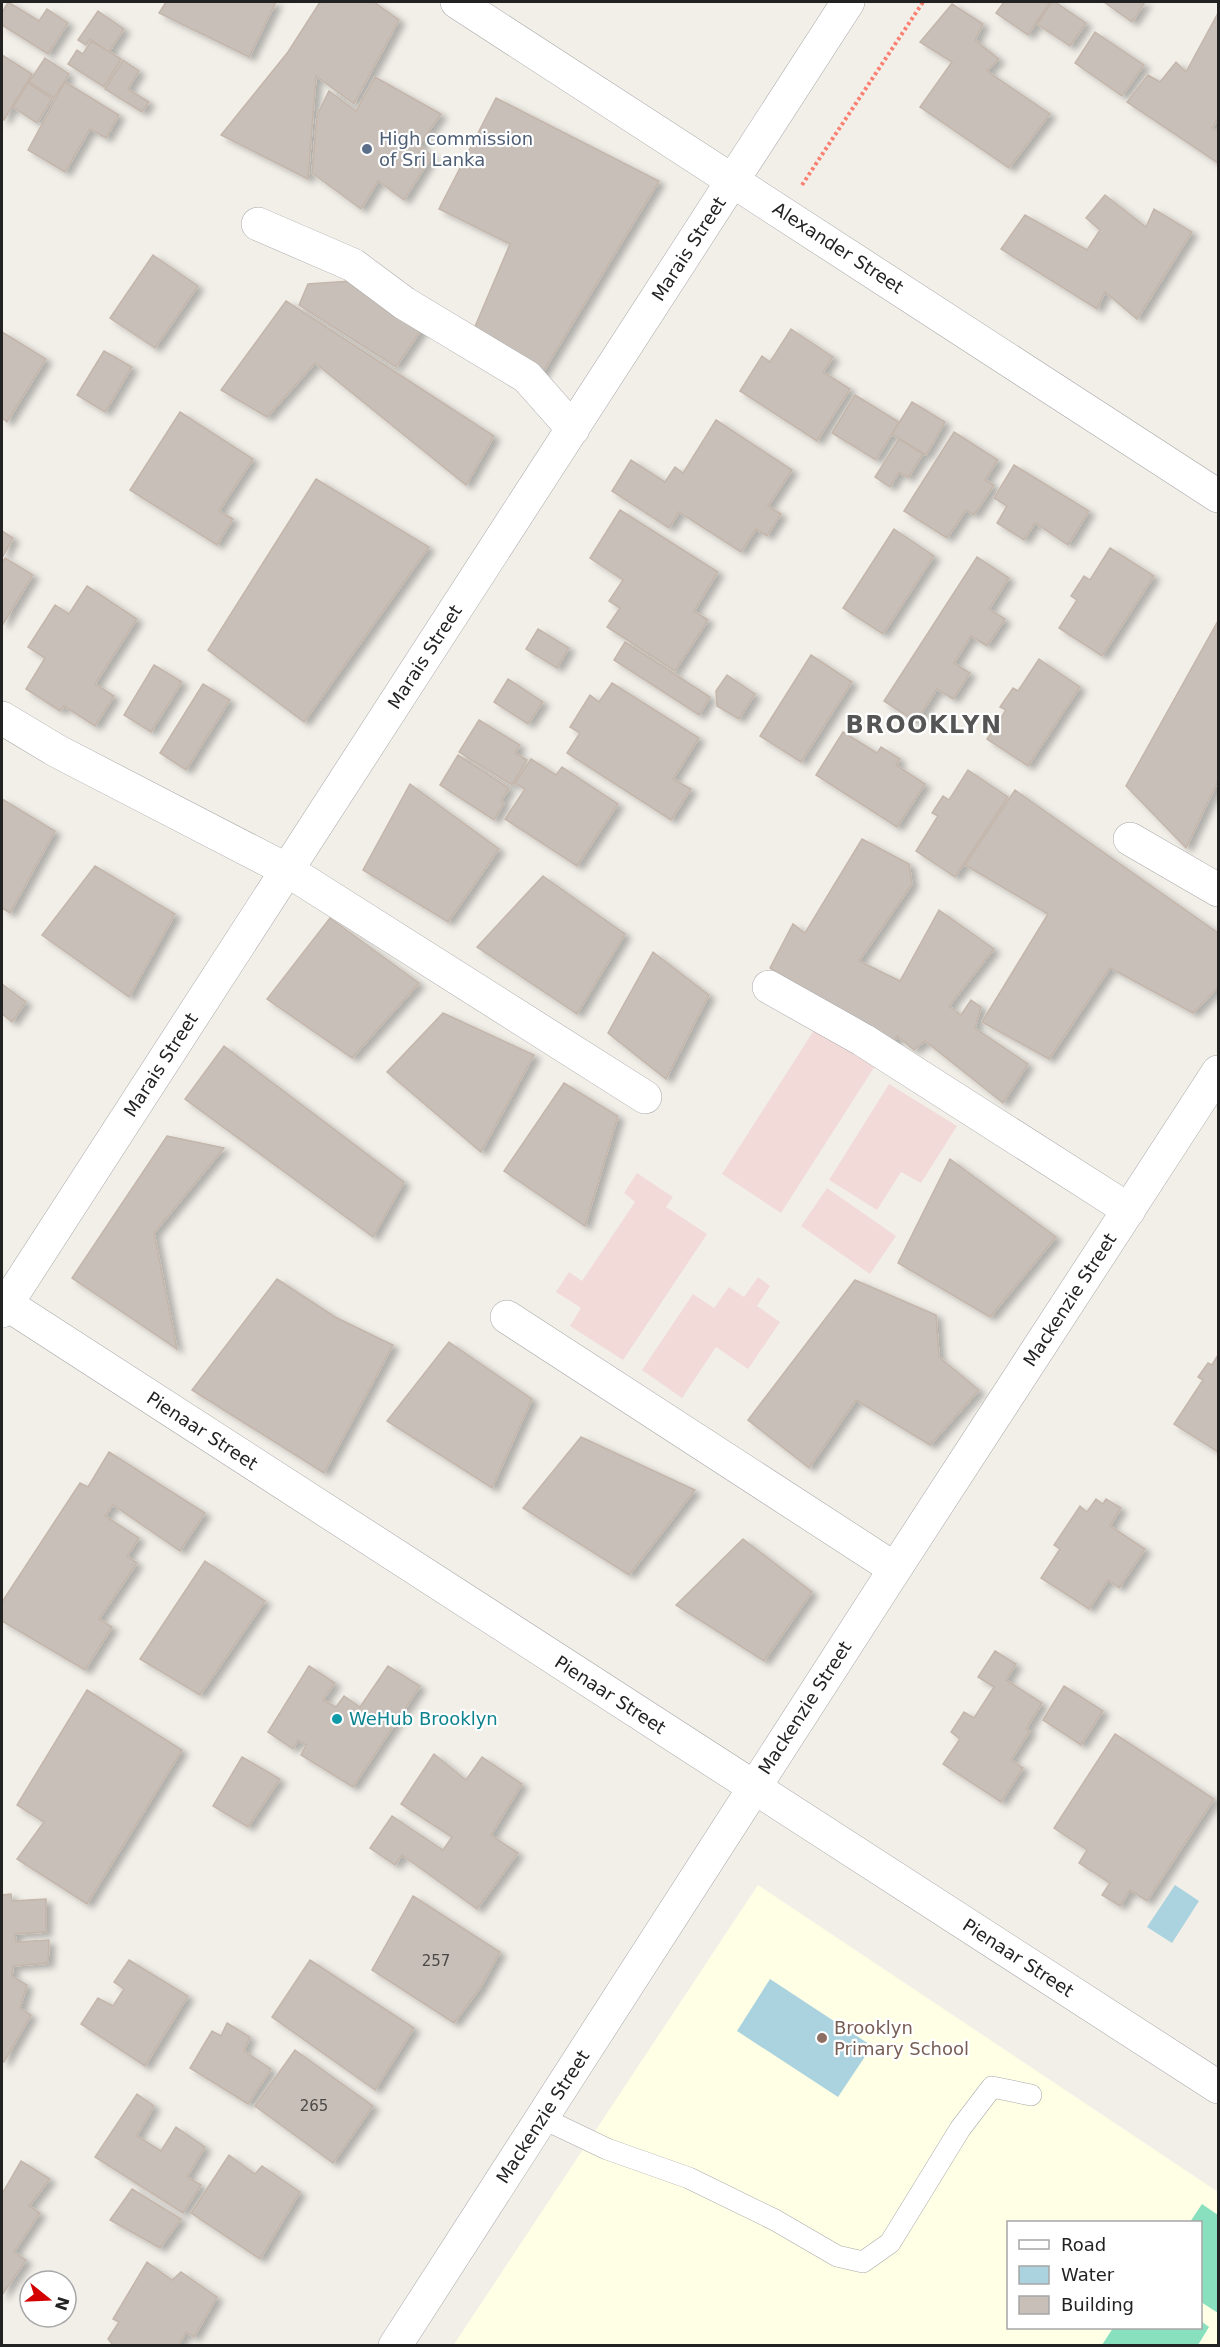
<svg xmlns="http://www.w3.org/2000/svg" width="1220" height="2347" font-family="'DejaVu Sans',sans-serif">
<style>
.commercial{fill:#f2dad9}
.education{fill:#ffffe5;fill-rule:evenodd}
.pitch{fill:#88e0be}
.water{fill:#aad3df}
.building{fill:#c7bfb8;stroke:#c4b6ab;stroke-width:1.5;filter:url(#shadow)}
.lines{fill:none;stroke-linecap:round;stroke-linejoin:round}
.lane-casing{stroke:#a9a9a9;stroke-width:22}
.street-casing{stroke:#a9a9a9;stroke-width:34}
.path{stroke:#fa8072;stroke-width:4;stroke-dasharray:3 3;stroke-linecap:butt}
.lane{stroke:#fff;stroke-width:21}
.street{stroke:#fff;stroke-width:33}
.service-dot{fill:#5c6f8a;stroke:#fff;stroke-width:2}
.culture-dot{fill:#0f9aa8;stroke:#fff;stroke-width:2}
.education-dot{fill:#8d6e63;stroke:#fff;stroke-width:2}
.labels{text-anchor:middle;stroke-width:4.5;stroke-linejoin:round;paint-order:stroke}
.number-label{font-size:15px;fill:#4b4948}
.service-label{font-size:18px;fill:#4e5e75;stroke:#fff;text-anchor:start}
.street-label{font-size:18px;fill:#222;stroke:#fff}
.culture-label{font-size:18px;fill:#0d838f;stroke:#fff;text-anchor:start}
.education-label{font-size:18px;fill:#785e54;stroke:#fff;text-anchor:start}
.district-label{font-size:24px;font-weight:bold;letter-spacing:1.5px;fill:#555;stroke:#fff}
</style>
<defs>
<filter id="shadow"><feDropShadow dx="6" dy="4" stdDeviation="3" flood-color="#0004"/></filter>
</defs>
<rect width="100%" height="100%" fill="#f2efe9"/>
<path class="commercial" d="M816 1027 875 1066 781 1213 722 1174Z
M889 1084 957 1126 921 1183 901 1172 877 1210 829 1180Z
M637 1173 673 1197 666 1207 707 1234 623 1360 570 1326 581 1308 556 1292 569 1272 582 1281 635 1202 624 1193Z
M827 1188 896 1236 870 1274 801 1226Z
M758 1277 770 1286 757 1306 780 1322 748 1369 716 1347 682 1398 642 1370 693 1294 714 1308 729 1287 744 1297Z"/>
<path class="education" d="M758 1885 1218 2192V2345L453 2346ZM1008 2222H1200V2328H1008Z"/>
<path class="pitch" d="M1202 2204 1218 2215V2313L1201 2302 1200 2222H1190Z
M1201 2321 1209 2327 1198 2345H1102L1113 2328H1200Z"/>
<path class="water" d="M1175 1885 1199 1901 1172 1943 1147 1927Z
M770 1979 872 2046 838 2097 737 2031Z"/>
<path class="building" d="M8 2 39 21 47 9 68 23 48 54 2 25V13Z
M166 2H276L249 57 159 13Z
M320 2H374L399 20 354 104 316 76 308 179 221 135 288 52Z
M1004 2H1050L1028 35 996 13Z
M1052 2H1055L1086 23 1070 46 1037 24Z
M1104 2H1145L1132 22Z
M952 4 983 24 975 40 999 59 987 71 1050 114 1009 168 920 107 952 62 920 42Z
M98 11 124 29 109 52 90 39 86 45 78 40Z
M1218 13V118L1212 128 1218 132V163L1127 102 1148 75 1160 82 1176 62 1186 72Z
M1095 32 1144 65 1122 96 1075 63Z
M91 41 121 59 104 87 68 64 77 50 83 54Z
M2 55 32 74 4 120 2 118Z
M45 58 69 74 54 98 29 82Z
M123 60 139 71 128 89 149 102 142 112 105 89Z
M375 77 441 114 419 145 432 156 404 200 378 181 361 209 312 173 317 115 329 91 356 111Z
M65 82 119 115 106 138 90 129 65 172 28 150Z
M28 83 52 99 37 123 13 107Z
M496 98 659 181 540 377 471 336 510 244 439 209Z
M1105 195 1146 227 1154 209 1192 232 1137 319 1105 292 1097 309 1001 249 1025 215 1087 250 1100 230 1086 218Z
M153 255 198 286 155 348 110 318Z
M352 281 424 326 396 367 299 305 308 284Z
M286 301 494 436 466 485 315 363 267 417 221 390Z
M791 329 833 357 823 372 850 389 817 441 740 391 762 356 770 362Z
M2 332 46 359 7 422 2 418Z
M104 351 132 367 105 412 77 395Z
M855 395 899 422 876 460 832 433Z
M912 402 945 422 926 455 892 434Z
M180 412 253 459 219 511 233 519 217 545 130 490Z
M716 420 792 470 768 506 781 514 767 536 756 529 741 552 679 512 669 528 612 491 631 460 665 482 675 467 683 473Z
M954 432 998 460 985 480 994 485 974 515 966 510 947 538 904 511Z
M899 439 923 454 908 478 899 472 890 487 875 477Z
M1014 465 1089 511 1068 545 1035 523 1024 540 997 523 1007 506 994 498Z
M316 479 429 547 304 722 208 650Z
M620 510 718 572 694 611 708 620 675 671 607 627 620 608 609 601 623 580 590 558Z
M894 529 934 556 883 634 843 608Z
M2 531 13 538 2 558Z
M1110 548 1154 576 1102 656 1059 628 1077 600 1071 596 1084 576 1090 580Z
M977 557 1009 578 989 609 1005 619 987 646 971 636 954 663 970 673 953 699 937 689 916 722 884 701Z
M5 558 33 575 3 624 2 623V563Z
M87 586 137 619 95 684 114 696 95 726 64 706 60 711 26 689 45 658 28 647 55 605 69 614Z
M1218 621V781L1186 848 1126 786Z
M538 629 569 648 557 668 526 649Z
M625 642 710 697 699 715 614 660Z
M811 655 852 682 801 762 760 736Z
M1039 659 1080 687 1028 766 987 739 1006 710 1000 707 1013 688 1018 691Z
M154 665 182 682 151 732 124 715Z
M727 675 755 694 739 719 717 706 716 691Z
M508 679 543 702 528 724 494 702Z
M612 683 699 738 673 779 691 789 671 820 567 753 580 733 570 727 590 695 599 702Z
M203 684 230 700 186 770 160 753Z
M479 720 520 745 515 753 527 760 512 785 459 752Z
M843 732 877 753 881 747 900 759 896 765 925 784 897 827 816 775Z
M458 755 509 788 501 801 504 803 494 820 440 785Z
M531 759 556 775 562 767 618 804 577 866 505 819 525 789 515 783Z
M968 770 1008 797 955 877 916 851 938 816 932 813 943 796 949 800Z
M410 784 499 849 448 922 363 870Z
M1015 790 1218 933V987L1193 1013 1110 968 1049 1059 982 1022 1048 914 965 865Z
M2 799 55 831 10 913 2 908Z
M862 839 909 864 912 884 859 961 900 981 939 910 994 949 949 1006 961 1015 971 1000 981 1007 975 1028 1028 1064 1003 1103 925 1041 914 1050 897 1036 891 1047 770 968 793 924 805 933Z
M95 866 175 914 129 997 42 935Z
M543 876 625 934 577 1014 477 947Z
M330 918 419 983 352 1058 267 999Z
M653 952 709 995 666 1079 608 1033Z
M2 984 26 1002 12 1022 2 1014Z
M443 1013 534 1055 481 1152 387 1072Z
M224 1046 404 1182 373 1237 185 1099Z
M564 1083 618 1116 585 1226 504 1171Z
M167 1136 224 1148 154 1233 177 1349 72 1278Z
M950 1159 1056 1237 990 1317 898 1263Z
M277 1279 335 1317 393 1345 324 1473 192 1390Z
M855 1280 936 1315 939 1357 979 1390 930 1445 856 1400 809 1468 748 1420Z
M449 1342 532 1399 492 1488 387 1421Z
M1218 1355V1452L1174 1424 1203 1380 1198 1377 1208 1363 1212 1365Z
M581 1437 695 1490 629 1575 523 1508Z
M109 1452 205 1513 180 1551 113 1505 105 1516 139 1538 127 1556 137 1563 99 1619 112 1627 85 1670 2 1621V1602L80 1483 88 1487Z
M1096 1499 1103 1504 1106 1499 1121 1508 1110 1526 1145 1549 1119 1588 1108 1580 1089 1609 1041 1578 1060 1549 1054 1545 1080 1506 1087 1512Z
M743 1539 812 1592 764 1661 676 1605Z
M205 1561 265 1601 200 1695 140 1659Z
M995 1651 1016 1664 1006 1680 1042 1703 1026 1729 1030 1731 1011 1760 1023 1768 1001 1802 943 1764 960 1739 951 1732 964 1712 974 1718 994 1687 978 1677Z
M309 1666 335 1683 323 1700 336 1707 344 1696 360 1707 388 1666 420 1686 353 1787 301 1755 306 1745 298 1740 293 1749 268 1732Z
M1064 1686 1103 1711 1081 1745 1043 1720Z
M87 1690 182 1750 87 1904 17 1859 44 1822 17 1805Z
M1115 1734 1214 1799 1147 1901 1130 1890 1120 1906 1102 1895 1110 1883 1079 1863 1087 1850 1054 1828Z
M434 1754 466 1780 482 1757 522 1784 491 1835 518 1853 477 1909 402 1855 395 1865 370 1848 392 1816 443 1850 452 1837 401 1804Z
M242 1757 280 1779 248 1827 213 1806Z
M11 1894 12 1901 46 1899V1932L15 1934 16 1942 49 1940 48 1963 13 1966 12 1976 27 1985 20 2008 31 2015 4 2062 2 2061V1895Z
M413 1896 500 1952 480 1988 454 2023 372 1970Z
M129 1960 188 1996 145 2066 81 2024 98 1998 113 2006 124 1989 114 1982Z
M310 1960 414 2028 375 2090 272 2017Z
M227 2023 250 2037 244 2051 271 2069 248 2104 190 2068 212 2031 221 2036Z
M295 2050 373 2106 333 2163 255 2106Z
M137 2094 154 2106 137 2136 161 2151 176 2127 205 2147 187 2177 201 2185 183 2213 95 2157Z
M229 2155 255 2174 262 2166 300 2192 260 2259 191 2213Z
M21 2161 50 2179 29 2206 40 2213 14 2252 26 2260 2 2295V2194Z
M132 2189 181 2219 160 2248 110 2220Z
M147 2262 172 2280 181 2272 217 2297 194 2337 186 2332 178 2346H114L108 2339 119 2322 113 2319Z"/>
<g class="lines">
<defs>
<path id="lane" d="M542 2118 607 2149 689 2178 775 2220 837 2256 863 2262 890 2243 960 2129 992 2087 1031 2095"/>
<path id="street" d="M457 2 1218 496
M258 224 353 265 404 303 527 377 573 429
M2 718 57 751 287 870 645 1097
M1130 839 1218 890
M769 987 863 1040 1129 1210
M2 1301 1218 2087
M2 1311 848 2
M507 1317 895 1569
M395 2346 895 1569 1218 1072"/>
</defs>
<use href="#lane" class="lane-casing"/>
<use href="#street" class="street-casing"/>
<path class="path" d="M802 185 923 2"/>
<use href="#lane" class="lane"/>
<use href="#street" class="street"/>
</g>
<circle class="service-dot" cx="367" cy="149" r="6"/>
<circle class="culture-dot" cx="337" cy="1719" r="6"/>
<circle class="education-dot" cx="822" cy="2038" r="6"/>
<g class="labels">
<g class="number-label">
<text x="436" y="1966">257</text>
<text x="314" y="2111">265</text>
</g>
<g class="service-label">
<text x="379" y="145">High commission<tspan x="379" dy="21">of Sri Lanka</tspan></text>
</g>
<g class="street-label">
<text transform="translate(838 248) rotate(33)" y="6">Alexander Street</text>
<text transform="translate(689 249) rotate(-57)" y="6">Marais Street</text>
<text transform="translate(425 657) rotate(-57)" y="6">Marais Street</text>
<text transform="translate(161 1065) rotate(-57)" y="6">Marais Street</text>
<text transform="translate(1070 1300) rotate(-57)" y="6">Mackenzie Street</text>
<text transform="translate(202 1431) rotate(33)" y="6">Pienaar Street</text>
<text transform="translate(610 1695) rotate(33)" y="6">Pienaar Street</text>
<text transform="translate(805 1708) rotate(-57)" y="6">Mackenzie Street</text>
<text transform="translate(1018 1958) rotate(33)" y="6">Pienaar Street</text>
<text transform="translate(543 2117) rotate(-57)" y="6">Mackenzie Street</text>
</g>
<g class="culture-label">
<text x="349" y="1725">WeHub Brooklyn</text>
</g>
<g class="education-label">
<text x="834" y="2034">Brooklyn<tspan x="834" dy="21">Primary School</tspan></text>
</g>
<g class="district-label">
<text x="924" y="733">BROOKLYN</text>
</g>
</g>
<rect width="1220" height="2347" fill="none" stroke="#222222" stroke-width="6"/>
<rect x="1007" y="2221" width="195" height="108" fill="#ffffff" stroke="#a7a7a7" stroke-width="1.5"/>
<rect x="1019" y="2240" width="30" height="9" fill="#ffffff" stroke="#a7a7a7" stroke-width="1.5"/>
<text x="1061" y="2251" font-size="18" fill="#222222">Road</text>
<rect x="1019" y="2266" width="30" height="18" fill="#aad3df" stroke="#a7a7a7" stroke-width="1.5"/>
<text x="1061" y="2281" font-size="18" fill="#222222">Water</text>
<rect x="1019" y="2296" width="30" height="18" fill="#c7bfb8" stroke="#a7a7a7" stroke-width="1.5"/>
<text x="1061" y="2311" font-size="18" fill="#222222">Building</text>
<g transform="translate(48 2299) rotate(108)"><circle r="28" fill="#ffffff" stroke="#a7a7a7" stroke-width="1.5"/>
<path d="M0-4.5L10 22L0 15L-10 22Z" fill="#d40000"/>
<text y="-9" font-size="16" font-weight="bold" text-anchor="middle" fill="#222222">N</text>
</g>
</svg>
